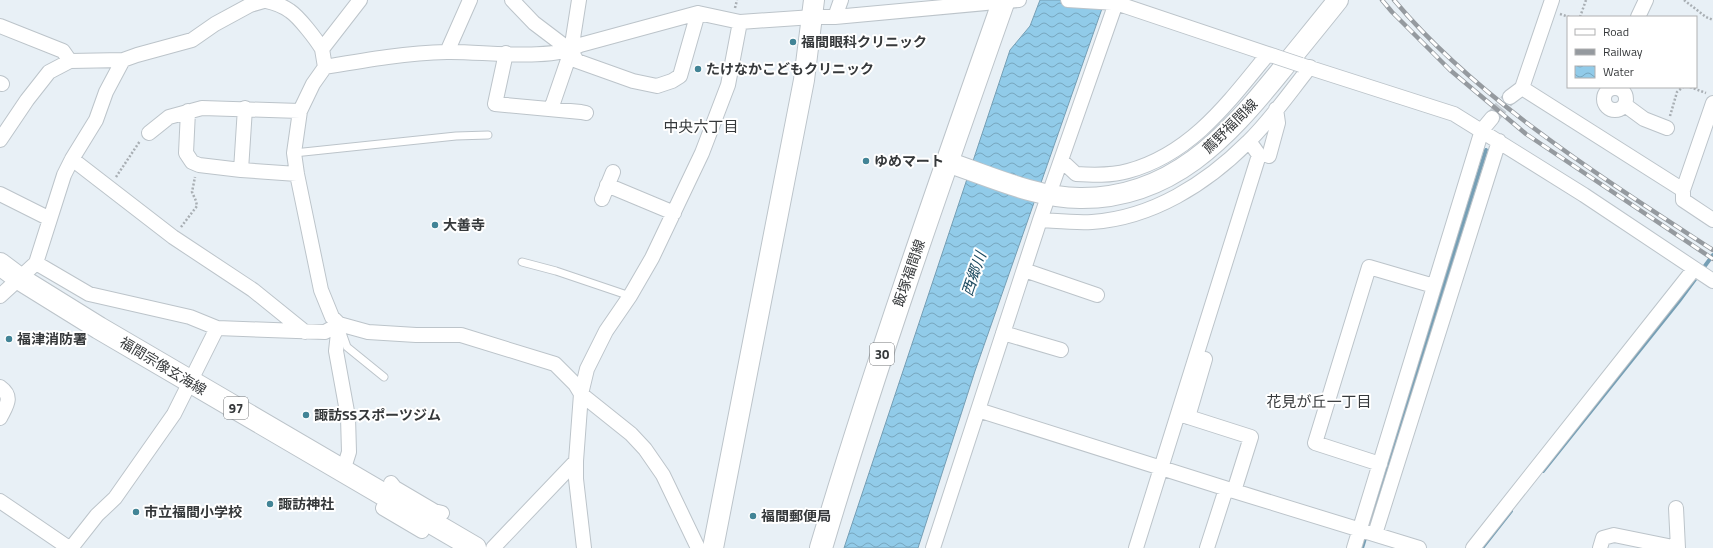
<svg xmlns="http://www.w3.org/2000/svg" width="1713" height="548" font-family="'Titillium Web','Noto Sans JP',sans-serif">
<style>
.water{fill:url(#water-waves);stroke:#769fb5}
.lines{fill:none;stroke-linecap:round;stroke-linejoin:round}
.stream{stroke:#769fb5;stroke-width:4}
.street-tunnel{stroke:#c4cbd1;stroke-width:14;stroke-dasharray:14 7;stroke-linecap:butt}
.lane-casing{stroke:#bcc4ca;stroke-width:9}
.street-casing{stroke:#bcc4ca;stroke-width:16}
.secondary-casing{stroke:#bcc4ca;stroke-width:22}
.primary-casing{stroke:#bcc4ca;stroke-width:24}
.path{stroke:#a8aeb3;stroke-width:2.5;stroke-dasharray:2 2;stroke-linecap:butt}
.lane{stroke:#fff;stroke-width:7}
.street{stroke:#fff;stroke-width:14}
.secondary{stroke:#fff;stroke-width:20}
.primary{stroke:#fff;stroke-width:22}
.rail-casing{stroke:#959a9f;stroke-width:4.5}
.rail{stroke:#fff;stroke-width:3;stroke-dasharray:9;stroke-linecap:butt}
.street-bridge-casing{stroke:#bcc4ca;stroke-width:16;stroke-linecap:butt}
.street-bridge{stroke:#fff;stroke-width:14}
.poi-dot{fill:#428496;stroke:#fff;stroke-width:1.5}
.labels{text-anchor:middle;stroke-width:4;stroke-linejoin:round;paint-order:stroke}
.shield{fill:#fff;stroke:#727476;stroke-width:1}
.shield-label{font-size:13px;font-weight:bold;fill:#36393b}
.poi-label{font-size:14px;font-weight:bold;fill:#36393b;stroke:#fff;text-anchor:start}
.street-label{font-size:14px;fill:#36393b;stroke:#fff}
.neighbourhood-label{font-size:15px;fill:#36393b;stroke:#fff}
.water-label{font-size:15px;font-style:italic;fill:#1e4c62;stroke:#fff}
</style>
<defs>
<pattern id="water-waves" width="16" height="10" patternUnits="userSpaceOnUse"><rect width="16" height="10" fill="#91cbe9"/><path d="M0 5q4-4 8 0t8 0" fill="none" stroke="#77a6be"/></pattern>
</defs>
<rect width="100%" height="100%" fill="#e8f0f6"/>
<path class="water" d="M1040 0H1105L975 371 918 548H844L1010 50 1030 26Z"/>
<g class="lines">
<path class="stream" d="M1543 471 1679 301 1713 255
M1362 548 1486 150
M1482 548 1511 511"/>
<path class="street-tunnel" d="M1492 118 1510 97"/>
<defs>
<path id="lane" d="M294 153 456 136 488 135
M522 262 556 271 630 296
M341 330 347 347 384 377"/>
<path id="street" d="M512 0 534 23 571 51 577 61 633 81 657 86 672 81 680 76 698 13
M1068 0 1116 3 1274 56
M266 1C275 3 283 6 290 11 299 17 316 39 322 49
M835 17 841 0
M1638 17 1646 0
M0 26 63 51 70 61
M447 52 470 0
M506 53 495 104 581 112 586 113
M1301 65 1454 114 1584 195 1713 281
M325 67 322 49 360 0
M0 83 2 84
M1604 99a11 11 0 1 1 22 0a11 11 0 1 1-22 0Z
M1522 88 1683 190 1713 103
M1510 97 1522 88 1552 0
M1625 105 1644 119 1667 128
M551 109 571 51 579 0
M188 111 186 153 192 162 199 165 241 170 297 174
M149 133 169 117 202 108 300 111
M0 140 27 100 49 72 70 61 123 60 137 55 192 40 215 24 250 5 267 0
M1269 156 1278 123 1276 109
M72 159 173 237 253 290 305 332
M1061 160 1076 174C1092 175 1111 176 1128 171 1191 154 1228 103 1268 54
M241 170 245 108
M607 185 674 213
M1683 190V200L1713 220
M0 194 50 219
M602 199 613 172
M1040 220C1057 221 1075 223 1092 222 1152 218 1206 184 1248 142 1270 121 1290 92 1310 67
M36 263 89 294 190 317 217 328 325 332 339 324
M1024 270 1097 295
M0 296 36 263 64 175 72 159 96 120 106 92 123 60
M339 324 336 351 348 417 349 452 343 471
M1003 333 1061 350
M0 387C14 397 6 406 0 418
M978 410 1234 491 1419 548
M1179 414 1251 437 1234 491
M1188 417 1205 359
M1380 464 1315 443 1369 267 1434 286
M391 483 395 488 434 511 442 513
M0 501 69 548
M383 508 422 531
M1676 508 1678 548
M1375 534 1499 141
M71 548 97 515 115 498 174 414 217 328
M493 548 576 461
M584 548 576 479V461L581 394 587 369 606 331 630 296 652 258 702 153 728 85 740 22
M698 548 663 475 645 449 631 434 581 394 575 384 555 364 461 335H416L368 332 339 324 332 317 321 290 297 174 294 153 300 111 313 84 325 67C366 60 406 53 447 52 482 51 551 62 580 45L698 13 740 22 813 17H835L1019 0
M933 548 1040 220 1117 0
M1136 548 1259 155 1249 141
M1207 548 1226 489
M1354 548 1482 130 1492 118
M1473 548 1694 269
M1600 548 1603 538 1614 535 1678 548"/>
<path id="secondary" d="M947 162C989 176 1036 198 1080 198 1171 199 1227 137 1279 73 1299 48 1319 24 1338 0
M713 548 804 80 814 0"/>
<path id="primary" d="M0 264 20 279 99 328 475 548
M821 548C876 363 940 182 1004 0"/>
</defs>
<use href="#lane" class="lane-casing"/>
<use href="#street" class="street-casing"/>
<use href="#secondary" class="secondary-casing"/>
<use href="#primary" class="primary-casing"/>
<path class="path" d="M1684 0 1706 17 1713 20
M735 8 737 0
M1560 14 1569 17
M1580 17 1586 0
M1690 87 1706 93
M1670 116 1677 92 1683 87
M116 177 140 141
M181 227 197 206 196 201 192 192 195 177"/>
<use href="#lane" class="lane"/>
<use href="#street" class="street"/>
<use href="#secondary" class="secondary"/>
<use href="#primary" class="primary"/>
<defs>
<path id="rail" d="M1382 0 1392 12 1450 70 1526 134 1713 259
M1394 0C1478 100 1604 179 1713 250"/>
</defs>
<use href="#rail" class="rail-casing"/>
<use href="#rail" class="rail"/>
<defs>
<path id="street-bridge" d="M1274 56 1301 65"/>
</defs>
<use href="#street-bridge" class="street-bridge-casing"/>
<use href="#street-bridge" class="street-bridge"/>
</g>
<g class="poi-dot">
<circle cx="793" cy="42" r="4"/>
<circle cx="698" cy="69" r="4"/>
<circle cx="866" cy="161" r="4"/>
<circle cx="435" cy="225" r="4"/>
<circle cx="9" cy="339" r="4"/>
<circle cx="306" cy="415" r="4"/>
<circle cx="270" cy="504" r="4"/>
<circle cx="136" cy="512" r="4"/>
<circle cx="753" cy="516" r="4"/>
</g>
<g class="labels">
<g class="shield">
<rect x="870" y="343" width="24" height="22" rx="3"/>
<rect x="224" y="397" width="24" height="22" rx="3"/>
</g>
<g class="shield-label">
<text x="882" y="359">30</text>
<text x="236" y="413">97</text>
</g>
<g class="poi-label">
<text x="801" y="47">福間眼科クリニック</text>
<text x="706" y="74">たけなかこどもクリニック</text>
<text x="874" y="166">ゆめマート</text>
<text x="443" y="230">大善寺</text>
<text x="17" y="344">福津消防署</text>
<text x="314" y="420">諏訪SSスポーツジム</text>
<text x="278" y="509">諏訪神社</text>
<text x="144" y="517">市立福間小学校</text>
<text x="761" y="521">福間郵便局</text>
</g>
<g class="street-label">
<text transform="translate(1230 126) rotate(-45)" y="5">薦野福間線</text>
<text transform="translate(909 273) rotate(-71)" y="5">飯塚福間線</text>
<text transform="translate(163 366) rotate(31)" y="5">福間宗像玄海線</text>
</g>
<g class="neighbourhood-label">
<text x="701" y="132">中央六丁目</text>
<text x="1319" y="407">花見が丘一丁目</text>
</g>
<g class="water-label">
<text transform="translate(974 274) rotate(-71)" y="5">西郷川</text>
</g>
</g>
<rect x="1567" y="16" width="130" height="72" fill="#ffffff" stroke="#afb0b1"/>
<rect x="1575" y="29" width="20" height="6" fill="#ffffff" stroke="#afb0b1"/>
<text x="1603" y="36" font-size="12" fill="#36393b">Road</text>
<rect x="1575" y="49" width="20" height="6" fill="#959a9f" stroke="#afb0b1"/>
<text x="1603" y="56" font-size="12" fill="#36393b">Railway</text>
<rect x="1575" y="66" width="20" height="12" fill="url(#water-waves)" stroke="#afb0b1"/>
<text x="1603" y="76" font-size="12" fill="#36393b">Water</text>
</svg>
